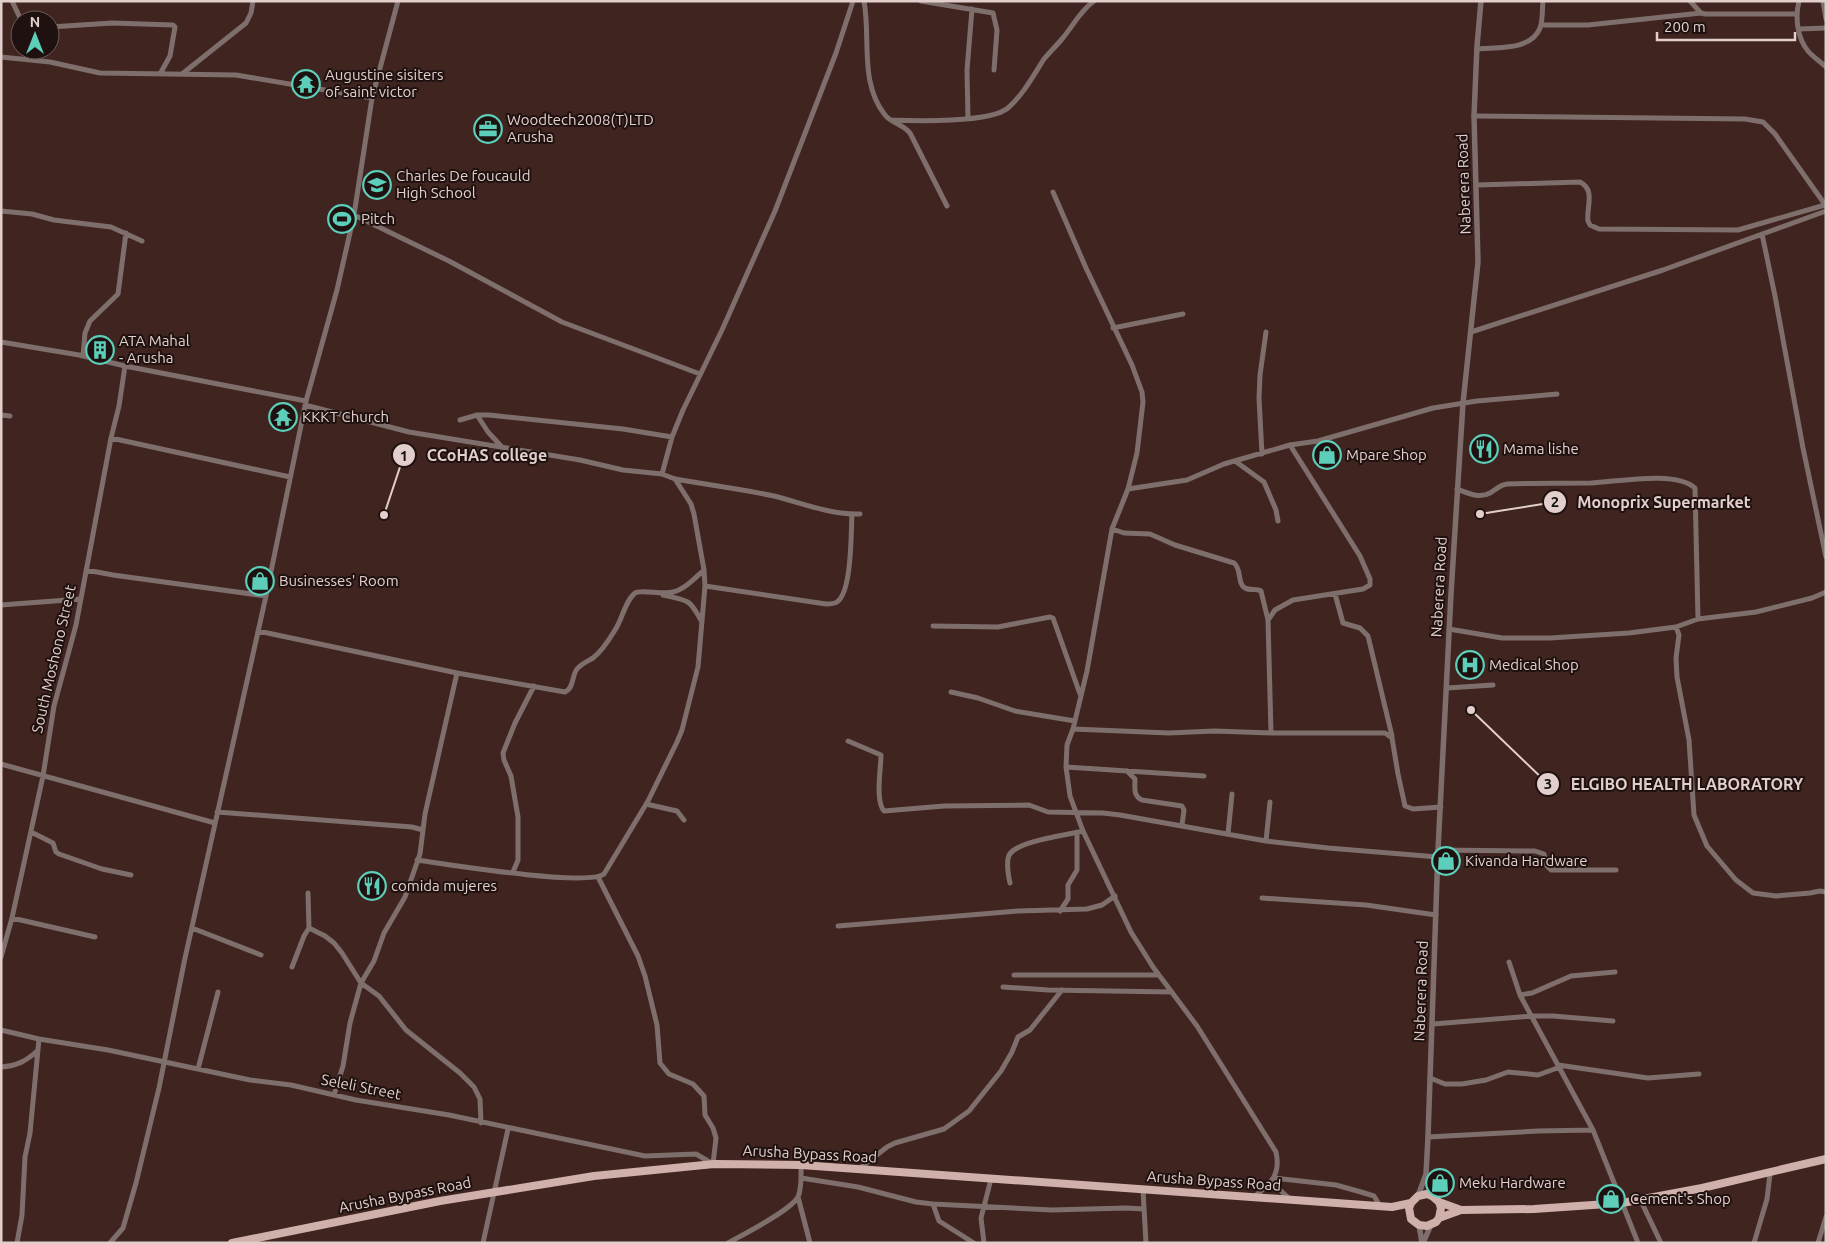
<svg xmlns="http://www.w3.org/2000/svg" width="1827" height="1244" font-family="Ubuntu,sans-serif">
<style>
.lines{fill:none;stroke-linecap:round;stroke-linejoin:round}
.minor{stroke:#7e6f6c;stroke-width:5}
.tertiary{stroke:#7e6f6c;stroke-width:5.5}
.primary{stroke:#cfb0aa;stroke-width:8}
.labels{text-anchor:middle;stroke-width:4;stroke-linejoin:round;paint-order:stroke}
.poi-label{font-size:15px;fill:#e2cfcb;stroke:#1e110f;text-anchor:start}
.street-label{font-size:15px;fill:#e2cfcb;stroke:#1e110f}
.leader{fill:none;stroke:#e2cfcb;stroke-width:2}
.callout-dot{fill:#e2cfcb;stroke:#1e110f;stroke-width:2}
.mark-label{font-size:15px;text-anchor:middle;font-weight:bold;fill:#111}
.callout-label{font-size:16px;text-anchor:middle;font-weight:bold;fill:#e2cfcb;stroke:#1e110f;stroke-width:4;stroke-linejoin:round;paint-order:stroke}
</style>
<rect width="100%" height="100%" fill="#40241f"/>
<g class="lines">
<path class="minor" d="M12 1 21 20
M864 1C871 39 859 82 885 115 891 123 903 124 910 133L947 206
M921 1 993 13 997 30 994 70
M1690 1 1701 13 1705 14H1796
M1799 1C1795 17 1797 38 1808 51 1813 57 1820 61 1826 67
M1823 1 1826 19
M1541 25H1588L1701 13
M50 27 112 23 173 25 175 27 170 56 160 74
M1799 29 1826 28
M1477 49C1496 47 1531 51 1540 28 1543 20 1542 10 1543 1
M1 57 50 62 100 73 236 75 372 98
M182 74 246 23 251 13 253 1
M1474 116 1745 119 1763 122 1775 134 1826 206
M968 119 967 70 972 9
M891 120C915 121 990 123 1008 108 1023 95 1033 76 1044 59 1050 52 1056 46 1062 39 1073 26 1080 11 1094 1
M1477 185 1580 182C1596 190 1586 208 1588 221L1590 225 1599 229 1738 230 1825 205
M1053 192 1086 268 1132 365 1142 392 1143 402 1137 453 1128 489 1112 529 1087 671 1073 729 1067 745 1066 767 1070 796 1083 831 1131 932 1153 967 1197 1026 1276 1152C1281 1175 1271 1183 1255 1196
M1 211 32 214 54 220 111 227 142 241
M354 215 449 261 562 322 700 374
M1762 234 1775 296 1803 448 1826 557
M1113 328 1183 314
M1471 332 1663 270 1826 211
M1 342 79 355 125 366 306 401
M83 356 85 333 90 321 118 294 126 233
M305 405 409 432 580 460 623 470 662 474 672 437 683 410 722 330 775 211 836 53 853 1
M1 415 10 416
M477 415 488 432 501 446
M460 420 477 415H489L623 429 672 437
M111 438 290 477
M1262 454 1259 398 1260 375 1266 332
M1235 461 1264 482 1276 510 1278 521
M662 474 675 479C708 485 741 489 774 496 802 503 831 515 860 514
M1128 489 1187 480 1224 464 1290 445 1318 441 1433 408 1477 401 1557 394
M1457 489C1468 493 1479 499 1490 493 1496 490 1499 485 1507 484 1534 483 1563 483 1591 483 1617 482 1675 470 1695 488L1698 619
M1112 529 1124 533 1150 534 1175 545 1234 563C1242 569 1237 584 1245 588 1250 591 1256 588 1261 591L1268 620 1271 733
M86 570 113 575 266 596
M705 586 826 604C830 604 834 604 837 602 852 592 851 532 852 514
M1335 594 1343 623 1360 628 1368 636 1392 736
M663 595C689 601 689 598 702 622
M1 605 81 599
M1268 620 1275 610 1293 600 1363 589 1370 585V579L1360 556 1290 445
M933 626 998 627 1050 617 1053 618 1080 694
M1676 627 1679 635 1676 658 1677 677 1689 740 1694 815 1707 846 1736 880 1753 893 1776 896 1810 893 1820 891 1826 892
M1449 629 1502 638H1550L1629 633 1676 627 1698 619 1756 612 1812 598 1826 592
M258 631 457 673 565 692C574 688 572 675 577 669 581 664 588 661 593 658 602 651 609 640 615 630 622 620 625 601 635 593 640 589 663 595 673 592 685 589 695 578 704 570
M1447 688 1493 685
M951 692 978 698 1015 711 1075 721
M1073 729 1169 733 1214 731 1271 733H1385L1392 738 1398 774 1405 806 1413 809 1441 807
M848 741 881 755C881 768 875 801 884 811L944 806 1029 805 1048 812 1103 813 1120 815 1266 841 1328 848 1438 857
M1 764 215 823
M1066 767 1204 776
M1127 771 1135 779C1135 788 1133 796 1142 800L1182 806 1184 810 1182 825
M646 804 677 811 684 820
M217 812 412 827 423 830
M31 832 53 843 56 852 59 854 102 869 131 875
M1228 834 1232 794
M1266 841 1270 802
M1438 850 1535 851 1544 854 1547 866 1551 870H1616
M417 860C445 864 587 887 604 874L648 801 677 742 682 730 698 667 705 586 704 570 694 514 691 504 675 479
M513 872 518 860V817L511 776 504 760 503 753 515 723 534 686
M598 877 638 956 645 976 657 1025 660 1063 669 1074 693 1084 704 1096 705 1115 713 1128 716 1138 713 1164
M1010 883C1008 874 1006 863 1009 855 1017 841 1067 835 1083 831
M308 893 309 928 325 936 334 943 342 953 361 983 379 996 406 1030 460 1073 474 1087 480 1099 481 1123
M1262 898 1366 905 1436 915
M1060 911 1068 899V885L1077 870V832
M12 918 95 937
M838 926 1018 911 1087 909 1102 905 1115 896
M192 928 261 955
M1 957 12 918 43 776 54 706 76 625 111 438 119 406 125 366
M1509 962 1520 995 1593 1130 1638 1243
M292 967 304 936 309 928
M1014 975H1159
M1003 987 1048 990 1172 992
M1520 995 1532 993 1571 976 1615 972
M1433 1024 1533 1016H1553L1613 1021
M1 1030 39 1039 108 1050 250 1080 291 1085 356 1100 449 1115 645 1156 696 1154 713 1164
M1558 1065 1648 1078 1699 1074
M1 1067C17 1066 26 1061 37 1051
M198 1069 218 992
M1430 1078 1445 1084H1462L1486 1080 1508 1072 1538 1075 1560 1067
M334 1095 343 1066 350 1023 361 983 374 961 384 933 405 897 420 854 425 814 457 673
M1428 1137 1538 1131 1593 1130
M859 1169 887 1147 895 1143 944 1129 969 1111 1001 1071 1012 1052 1018 1037 1030 1030 1062 990
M801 1178 858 1187 916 1202 933 1204 1052 1210 1126 1208 1144 1209
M1274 1178 1336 1185 1361 1192 1374 1196 1380 1206
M1272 1183 1290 1199
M1143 1190 1146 1243
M798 1197 810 1243
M1640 1199 1661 1243
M933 1204 939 1221 974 1243
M17 1243 22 1215 25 1157 30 1133 39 1039
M110 1243 123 1228 136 1183 159 1088 185 958 266 596 306 401 337 290 354 215 372 98 398 1
M483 1243 508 1129
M728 1243C744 1234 790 1211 798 1197 802 1188 801 1174 801 1165
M984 1243 981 1218 991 1179
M1754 1243 1767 1199 1770 1174
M1818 1243 1826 1217"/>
<path class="tertiary" d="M1426 1174 1432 1196
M1418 1196 1426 1174 1428 1137 1438 850 1451 594 1463 403 1478 262 1474 116 1477 46 1481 1
M1419 1225 1422 1243
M1423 1243 1431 1225"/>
<path class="primary" d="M1439 1202 1461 1210
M1439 1218 1441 1208 1439 1202 1432 1196 1427 1194 1418 1196 1411 1203 1409 1208 1411 1219 1419 1225 1427 1226 1436 1222 1439 1218 1461 1210 1534 1209 1622 1203 1702 1188 1826 1159
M232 1243 440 1201 594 1176 714 1164 801 1165 1392 1207 1411 1203"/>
</g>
<defs>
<symbol id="temple-ring" viewBox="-11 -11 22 22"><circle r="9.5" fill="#1e110f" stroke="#5cceba" stroke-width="1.5"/><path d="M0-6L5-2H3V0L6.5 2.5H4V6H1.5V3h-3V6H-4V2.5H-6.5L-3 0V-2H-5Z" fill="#5cceba"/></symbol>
<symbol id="office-ring" viewBox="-11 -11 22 22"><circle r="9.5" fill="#1e110f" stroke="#5cceba" stroke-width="1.5"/><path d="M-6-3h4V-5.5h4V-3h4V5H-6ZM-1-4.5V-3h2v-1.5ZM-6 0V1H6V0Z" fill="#5cceba"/></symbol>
<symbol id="school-ring" viewBox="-11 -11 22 22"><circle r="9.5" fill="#1e110f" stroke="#5cceba" stroke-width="1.5"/><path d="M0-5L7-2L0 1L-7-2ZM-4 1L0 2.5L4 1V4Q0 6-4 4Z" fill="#5cceba"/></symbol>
<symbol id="stadium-ring" viewBox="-11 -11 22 22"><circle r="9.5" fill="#1e110f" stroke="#5cceba" stroke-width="1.5"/><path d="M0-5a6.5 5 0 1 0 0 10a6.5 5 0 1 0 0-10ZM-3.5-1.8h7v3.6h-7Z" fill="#5cceba"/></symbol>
<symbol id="building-ring" viewBox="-11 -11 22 22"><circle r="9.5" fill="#1e110f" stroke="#5cceba" stroke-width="1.5"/><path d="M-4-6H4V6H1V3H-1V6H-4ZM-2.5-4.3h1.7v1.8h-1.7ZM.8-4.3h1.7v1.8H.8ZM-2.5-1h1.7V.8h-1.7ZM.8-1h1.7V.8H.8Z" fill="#5cceba"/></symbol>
<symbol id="restaurant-ring" viewBox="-11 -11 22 22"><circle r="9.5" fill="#1e110f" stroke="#5cceba" stroke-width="1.5"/><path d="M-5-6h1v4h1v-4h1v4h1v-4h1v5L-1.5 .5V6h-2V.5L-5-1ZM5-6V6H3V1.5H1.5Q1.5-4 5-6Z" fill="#5cceba"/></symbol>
<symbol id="shop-ring" viewBox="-11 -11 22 22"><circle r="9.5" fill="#1e110f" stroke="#5cceba" stroke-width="1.5"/><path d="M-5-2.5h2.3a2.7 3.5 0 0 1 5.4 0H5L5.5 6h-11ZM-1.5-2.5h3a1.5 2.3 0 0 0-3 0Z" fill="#5cceba"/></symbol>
<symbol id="hospital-ring" viewBox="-11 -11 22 22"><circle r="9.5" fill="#1e110f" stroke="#5cceba" stroke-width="1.5"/><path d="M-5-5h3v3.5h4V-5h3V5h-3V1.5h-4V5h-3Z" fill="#5cceba"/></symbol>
</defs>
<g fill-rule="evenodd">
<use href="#temple-ring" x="290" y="68" width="32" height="32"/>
<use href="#office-ring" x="472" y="113" width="32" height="32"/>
<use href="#school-ring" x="361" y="169" width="32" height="32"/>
<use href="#stadium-ring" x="326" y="203" width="32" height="32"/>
<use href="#building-ring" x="84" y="334" width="32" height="32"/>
<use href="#temple-ring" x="267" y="401" width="32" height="32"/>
<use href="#restaurant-ring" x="1468" y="433" width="32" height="32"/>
<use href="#shop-ring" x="1311" y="439" width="32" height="32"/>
<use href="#shop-ring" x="244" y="565" width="32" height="32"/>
<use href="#hospital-ring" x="1454" y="649" width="32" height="32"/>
<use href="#shop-ring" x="1430" y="845" width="32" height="32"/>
<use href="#restaurant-ring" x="356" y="870" width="32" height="32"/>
<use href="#shop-ring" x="1424" y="1167" width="32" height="32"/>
<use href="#shop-ring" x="1595" y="1183" width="32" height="32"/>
</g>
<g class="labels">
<g class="poi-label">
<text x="325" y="80">Augustine sisiters<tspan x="325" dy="17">of saint victor</tspan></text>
<text x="507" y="125">Woodtech2008(T)LTD<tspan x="507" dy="17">Arusha</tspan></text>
<text x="396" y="181">Charles De foucauld<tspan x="396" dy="17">High School</tspan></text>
<text x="361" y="224">Pitch</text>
<text x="119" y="346">ATA Mahal<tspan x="119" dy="17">- Arusha</tspan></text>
<text x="302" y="422">KKKT Church</text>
<text x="1503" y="454">Mama lishe</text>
<text x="1346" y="460">Mpare Shop</text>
<text x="279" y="586">Businesses' Room</text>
<text x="1489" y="670">Medical Shop</text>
<text x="1465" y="866">Kivanda Hardware</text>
<text x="391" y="891">comida mujeres</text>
<text x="1459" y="1188">Meku Hardware</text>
<text x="1630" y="1204">Cement's Shop</text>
</g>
<g class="street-label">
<text transform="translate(1464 184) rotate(-92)" y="5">Naberera Road</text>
<text transform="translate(1439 587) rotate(-87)" y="5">Naberera Road</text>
<text transform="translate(54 659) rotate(-77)" y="5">South Moshono Street</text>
<text transform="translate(1421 991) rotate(-88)" y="5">Naberera Road</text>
<text transform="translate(361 1087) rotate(11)" y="5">Seleli Street</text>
<text transform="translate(810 1154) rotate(3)" y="5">Arusha Bypass Road</text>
<text transform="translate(1214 1181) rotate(4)" y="5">Arusha Bypass Road</text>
<text transform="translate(405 1195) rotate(-11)" y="5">Arusha Bypass Road</text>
</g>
</g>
<path class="leader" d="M384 515L404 455M1480 514L1555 502M1471 710L1548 784"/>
<g class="callout-dot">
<circle cx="384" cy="515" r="5"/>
<circle cx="1480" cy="514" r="5"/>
<circle cx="1471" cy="710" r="5"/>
<circle cx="404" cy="455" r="12"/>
<circle cx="1555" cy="502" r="12"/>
<circle cx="1548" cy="784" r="12"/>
</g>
<g class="mark-label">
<text x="404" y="461">1</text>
<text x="1555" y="507">2</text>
<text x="1548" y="789">3</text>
</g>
<g class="callout-label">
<text x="487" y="461">CCoHAS college</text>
<text x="1664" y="508">Monoprix Supermarket</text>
<text x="1687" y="790">ELGIBO HEALTH LABORATORY</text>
</g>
<rect width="1827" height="1244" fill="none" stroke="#e2cfcb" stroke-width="5"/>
<g transform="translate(35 35)"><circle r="24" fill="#1e110f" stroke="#6c5d5a"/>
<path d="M0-4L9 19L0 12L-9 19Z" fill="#5cceba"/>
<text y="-8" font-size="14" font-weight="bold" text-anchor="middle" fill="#e2cfcb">N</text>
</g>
<path d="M1657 32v8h138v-8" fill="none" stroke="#e2cfcb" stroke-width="2.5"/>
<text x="1664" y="32" font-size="15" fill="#e2cfcb" stroke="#1e110f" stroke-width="4" paint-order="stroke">200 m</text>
</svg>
